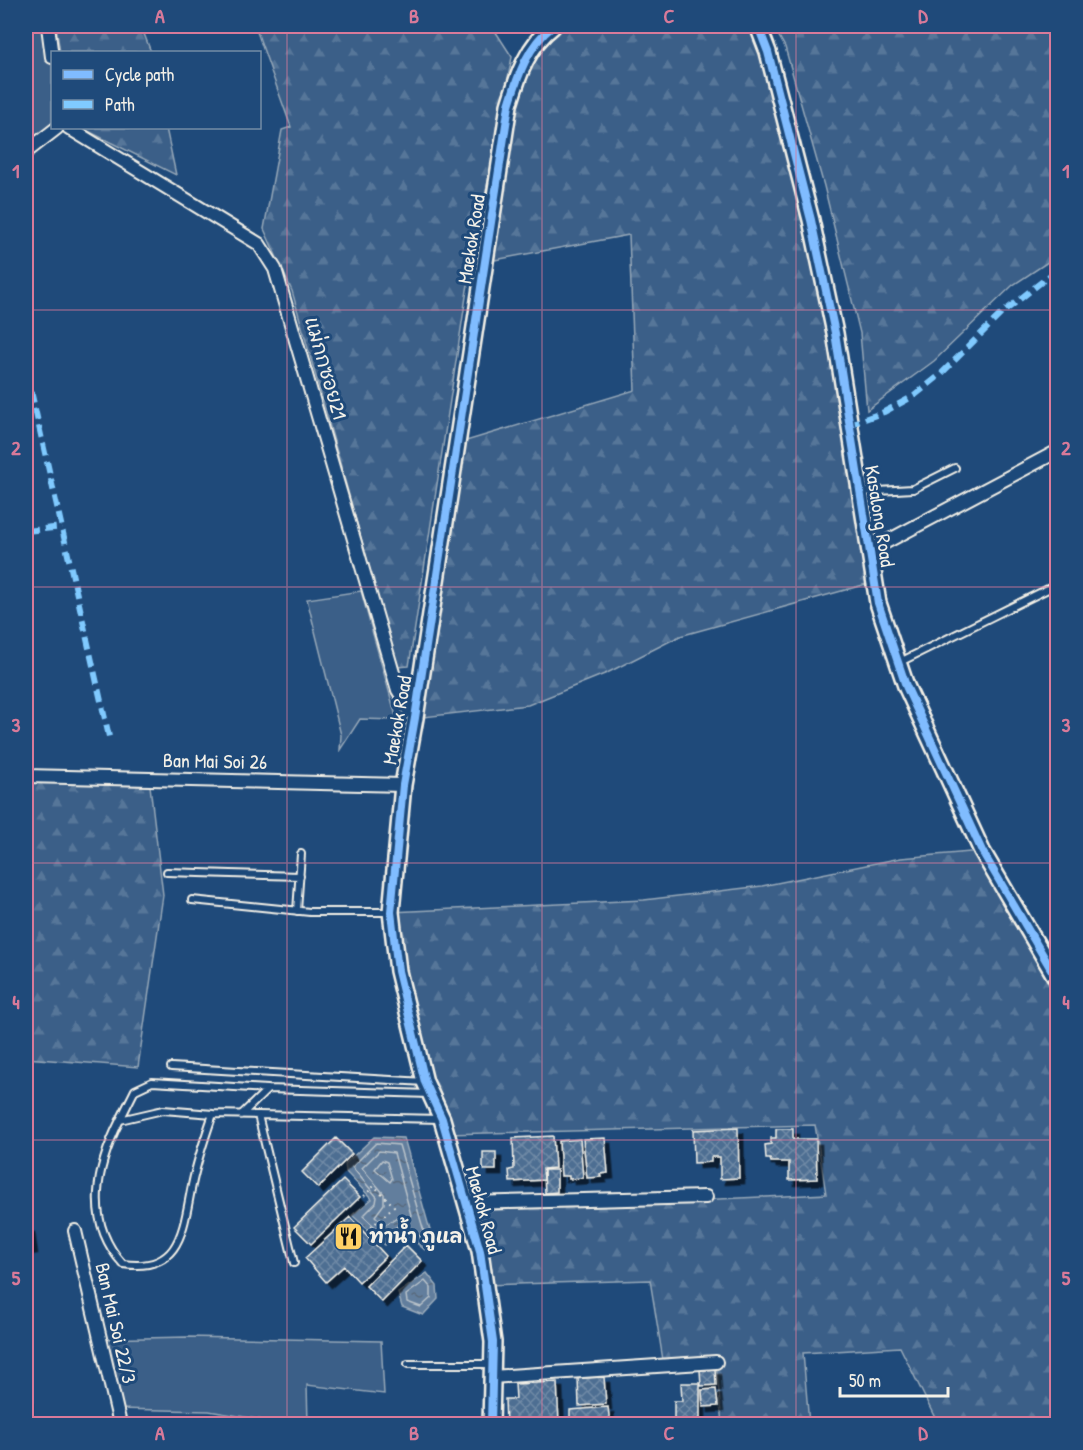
<svg xmlns="http://www.w3.org/2000/svg" width="1083" height="1450" font-family="'Patrick Hand','Playpen Sans Thai',sans-serif">
<style>
.green{fill:#3a5f88;stroke:#97a8b8;stroke-width:1.5}
.forest{fill:url(#forest-firs);stroke:#97a8b8;stroke-width:1.5}
.water{fill:url(#water-ripples);stroke:#9cacbb;stroke-width:1.5}
.lines{fill:none;stroke-linecap:round;stroke-linejoin:round}
.shore{stroke:#bac3ca;stroke-width:1.5}
.building{fill:url(#building-cross-hatch);stroke:#f4f1e8;stroke-width:1.5;filter:url(#shadow)}
.service-casing{stroke:#f4f1e8;stroke-width:10}
.minor-casing{stroke:#f4f1e8;stroke-width:16}
.tertiary-casing{stroke:#f4f1e8;stroke-width:20}
.path{stroke:#f4f1e8;stroke-width:2;stroke-dasharray:1.5 4.5;stroke-linecap:butt}
.service{stroke:#1f4a7a;stroke-width:6}
.minor{stroke:#1f4a7a;stroke-width:12}
.tertiary{stroke:#1f4a7a;stroke-width:15}
.quiet{stroke:#80caff;stroke-width:6;stroke-dasharray:12 6;stroke-linecap:butt}
.cycleway-casing{stroke:#1f4a7a;stroke-width:11}
.cycleway{stroke:#80bcff;stroke-width:8}
.grid{fill:none;stroke:#d87a9a;stroke-width:1.5;stroke-opacity:0.55}
.labels{text-anchor:middle;stroke-width:6;stroke-linejoin:round;paint-order:stroke}
.street-label{font-size:20px;fill:#f4f1e8;stroke:#1f4a7a}
.poi-label{font-size:20px;font-weight:bold;fill:#f4f1e8;stroke:#1f4a7a;text-anchor:start}
.neatline{fill:none;stroke:#d87a9a;stroke-width:2}
.grid-label{font-size:20px;text-anchor:middle;font-weight:bold;fill:#d87a9a}
</style>
<defs>
<pattern id="forest-firs" width="22" height="20" patternUnits="userSpaceOnUse" patternTransform="scale(1.5)"><rect width="22" height="20" fill="#3a5f88"/><path d="M5 1l3.5 6h-7zM16 11l3.5 6h-7z" fill="#577699"/></pattern>
<pattern id="water-ripples" width="26" height="14" patternUnits="userSpaceOnUse" patternTransform="scale(1.5)"><rect width="26" height="14" fill="#627e9d"/><path d="M2 4q2-2 4 0t4 0M15 11q2-2 4 0t4 0" fill="none" stroke="#58687a"/></pattern>
<pattern id="building-cross-hatch" width="8" height="8" patternUnits="userSpaceOnUse" patternTransform="scale(1.5)"><rect width="8" height="8" fill="#4d6e92"/><path d="M0 0l8 8M0 8l8-8" fill="none" stroke="#708aa6"/></pattern>
<filter id="shadow"><feDropShadow dx="5.5" dy="5.5" stdDeviation="0" flood-color="#0009"/></filter>
</defs>
<rect width="100%" height="100%" fill="#1f4a7a"/>
<filter id="ink" filterUnits="userSpaceOnUse"><feTurbulence type="fractalNoise" baseFrequency=".0167" numOctaves="2"/><feDisplacementMap in="SourceGraphic" scale="12" xChannelSelector="R" yChannelSelector="G"/><feConvolveMatrix kernelMatrix="1 2 1 2 8 2 1 2 1" color-interpolation-filters="sRGB"/></filter>
<g filter="url(#ink)">
<path class="green" d="M26 26H48L52 57V128L26 152Z
M361 591 397 720 360 719 340 750 341 735 307 599Z
M187 1337 381 1341 384 1394 307 1385 308 1424H287L209 1411 117 1409 100 1339Z"/>
<path class="forest" d="M56 26H141L151 52H60Z
M255 26H492L512 57 467 290 409 666 397 667 292 291 264 229 282 130 291 127Z
M555 26H758L811 220 874 582 680 636 607 673 528 705 415 718 456 444 635 390 629 235 484 262 512 96Z
M773 26H1057V256L1013 285 934 361 867 410 860 333 824 186 785 47Z
M82 128H166L176 175Z
M26 782 150 786 163 895 138 1067 26 1058Z
M982 851 1057 981V1424H938L900 1347 803 1353 809 1424H722L716 1362 664 1366 650 1280 485 1285 469 1211 826 1194 815 1125 446 1134 391 912 644 900 762 886 901 858Z"/>
<path class="water" d="M374 1137 404 1138 433 1241 425 1250 401 1230 385 1245 352 1215 372 1199 346 1172 345 1164Z
M427 1273 437 1286 438 1299 423 1315 402 1307 398 1293Z"/>
<g class="lines">
<path class="shore" d="M376 1143 399 1145 425 1235 423 1238 401 1224 384 1235 363 1216 376 1203 377 1197 352 1167Z
M379 1151 394 1153 411 1215 409 1218 397 1217 385 1225 375 1216 384 1204V1194L362 1168Z
M382 1160 387 1162 392 1179 390 1182 375 1169Z
M425 1281 431 1288V1298L421 1307 407 1302 406 1295Z"/>
</g>
<path class="building" d="M738 1128 739 1178 720 1179V1157H711V1162L694 1163 693 1130Z
M776 1129H793V1139H816L817 1179 789 1180V1162H771L770 1159H766L765 1145 771 1144V1138H776Z
M553 1136 555 1168 543 1169 544 1180 510 1182 509 1170 514 1169 513 1138Z
M336 1138 352 1154 318 1188 302 1172Z
M605 1138 608 1173 600 1174 601 1177 587 1178 583 1139Z
M580 1139 583 1178 569 1179V1176H561L559 1141Z
M483 1152H496V1170H483Z
M544 1170H557V1192L545 1193Z
M343 1180 360 1197 311 1244 294 1227Z
M350 1217 386 1256 359 1282 344 1266 326 1282 305 1258Z
M26 1227H29L32 1248 26 1249Z
M406 1245 422 1261 382 1302 366 1286Z
M715 1369 716 1385 701 1386 700 1370Z
M604 1377 606 1404 579 1406 578 1378Z
M557 1382 559 1424H506L505 1399H516L515 1384Z
M681 1383H700V1421L674 1422V1401H682Z
M716 1389 718 1406 703 1407 702 1390Z
M26 1393H27V1424H26Z
M608 1407 610 1424H577V1422H570V1410Z"/>
<g class="lines">
<defs>
<path id="service" d="M860 492 913 489 955 468
M898 663 1058 584
M167 872 300 876
M192 900 310 912H390
M297 911 301 854
M171 1067 425 1082
M163 1110 213 1114C205 1137 197 1161 192 1185 183 1228 182 1273 123 1264 84 1221 96 1168 120 1120Z
M213 1114 441 1119
M241 1115 268 1089 430 1094
M258 1115 294 1263
M120 1120 135 1090 152 1082 268 1089
M408 1364H492"/>
<path id="minor" d="M48 26 52 57
M69 128 259 244 275 269 398 690 415 718
M26 152 57 128
M869 551 1058 451
M26 776 403 785
M466 1203 706 1197
M75 1231 120 1424
M492 1377 716 1362"/>
<path id="tertiary" d="M758 26 768 52 811 220 835 333 878 603 906 686 982 851 1058 981
M491 1424 493 1342 480 1251 442 1119 425 1082 398 971 391 912 403 785 415 718 509 105C518 75 528 45 553 26"/>
</defs>
<use href="#service" class="service-casing"/>
<use href="#minor" class="minor-casing"/>
<use href="#tertiary" class="tertiary-casing"/>
<path class="path" d="M364 1196 374 1186 394 1206 365 1233"/>
<use href="#service" class="service"/>
<use href="#minor" class="minor"/>
<use href="#tertiary" class="tertiary"/>
<path class="quiet" d="M31 391 110 741
M848 425 884 412 914 396 940 375 1001 314 1058 269
M26 531 62 527"/>
<defs>
<path id="cycleway" d="M758 26 768 52 811 220 835 333 878 603 906 686 982 851 1058 981
M491 1424 493 1342 480 1251 442 1119 425 1082 398 971 391 912 403 785 415 718 509 105C518 75 528 45 553 26"/>
</defs>
<use href="#cycleway" class="cycleway-casing"/>
<use href="#cycleway" class="cycleway"/>
</g>
</g>
<path class="grid" d="M287 26V1424M542 26V1424M796 26V1424M26 310H1058M26 587H1058M26 863H1058M26 1140H1058"/>
<defs>
<symbol id="restaurant-square" viewBox="-11 -11 22 22"><rect x="-9" y="-9" width="18" height="18" rx="4" fill="#ffd166" stroke="#1f4a7a"/><path d="M-5-6h1v4h1v-4h1v4h1v-4h1v5L-1.5 .5V6h-2V.5L-5-1ZM5-6V6H3V1.5H1.5Q1.5-4 5-6Z" fill="#111"/></symbol>
</defs>
<g fill-rule="evenodd">
<use href="#restaurant-square" x="332" y="1220" width="33" height="33"/>
</g>
<g class="labels">
<g class="street-label">
<text transform="translate(471 239) rotate(-81)" y="7">Maekok Road</text>
<text transform="translate(326 368) rotate(74)" y="7">แม่กกซอย21</text>
<text transform="translate(880 516) rotate(81)" y="7">Kasalong Road</text>
<text transform="translate(397 720) rotate(-80)" y="7">Maekok Road</text>
<text transform="translate(215 761) rotate(1)" y="7">Ban Mai Soi 26</text>
<text transform="translate(484 1210) rotate(75)" y="7">Maekok Road</text>
<text transform="translate(116 1323) rotate(77)" y="7">Ban Mai Soi 22/3</text>
</g>
<g class="poi-label">
<text x="369" y="1243">ท่าน้ำ ภูแล</text>
</g>
</g>
<rect width="1083" height="1450" fill="none" stroke="#1f4a7a" stroke-width="66"/>
<rect x="51" y="51" width="210" height="78" fill="#1f4a7a" stroke="#748da6" stroke-width="1.5"/>
<rect x="63" y="70" width="30" height="9" fill="#80bcff" stroke="#748da6" stroke-width="1.5"/>
<text x="105" y="81" font-size="18" fill="#f4f1e8">Cycle path</text>
<rect x="63" y="100" width="30" height="9" fill="#80caff" stroke="#748da6" stroke-width="1.5"/>
<text x="105" y="111" font-size="18" fill="#f4f1e8">Path</text>
<path d="M840 1387v9h108v-9" fill="none" stroke="#f4f1e8" stroke-width="3"/>
<text x="849" y="1387" font-size="18" fill="#f4f1e8" stroke="#1f4a7a" stroke-width="4.5" paint-order="stroke">50 m</text>
<rect x="33" y="33" width="1017" height="1384" class="neatline"/>
<g class="grid-label">
<text x="160" y="23">A</text>
<text x="414" y="23">B</text>
<text x="669" y="23">C</text>
<text x="923" y="23">D</text>
<text x="16" y="178">1</text>
<text x="1066" y="178">1</text>
<text x="16" y="455">2</text>
<text x="1066" y="455">2</text>
<text x="16" y="732">3</text>
<text x="1066" y="732">3</text>
<text x="16" y="1009">4</text>
<text x="1066" y="1009">4</text>
<text x="16" y="1285">5</text>
<text x="1066" y="1285">5</text>
<text x="160" y="1440">A</text>
<text x="414" y="1440">B</text>
<text x="669" y="1440">C</text>
<text x="923" y="1440">D</text>
</g>
</svg>
